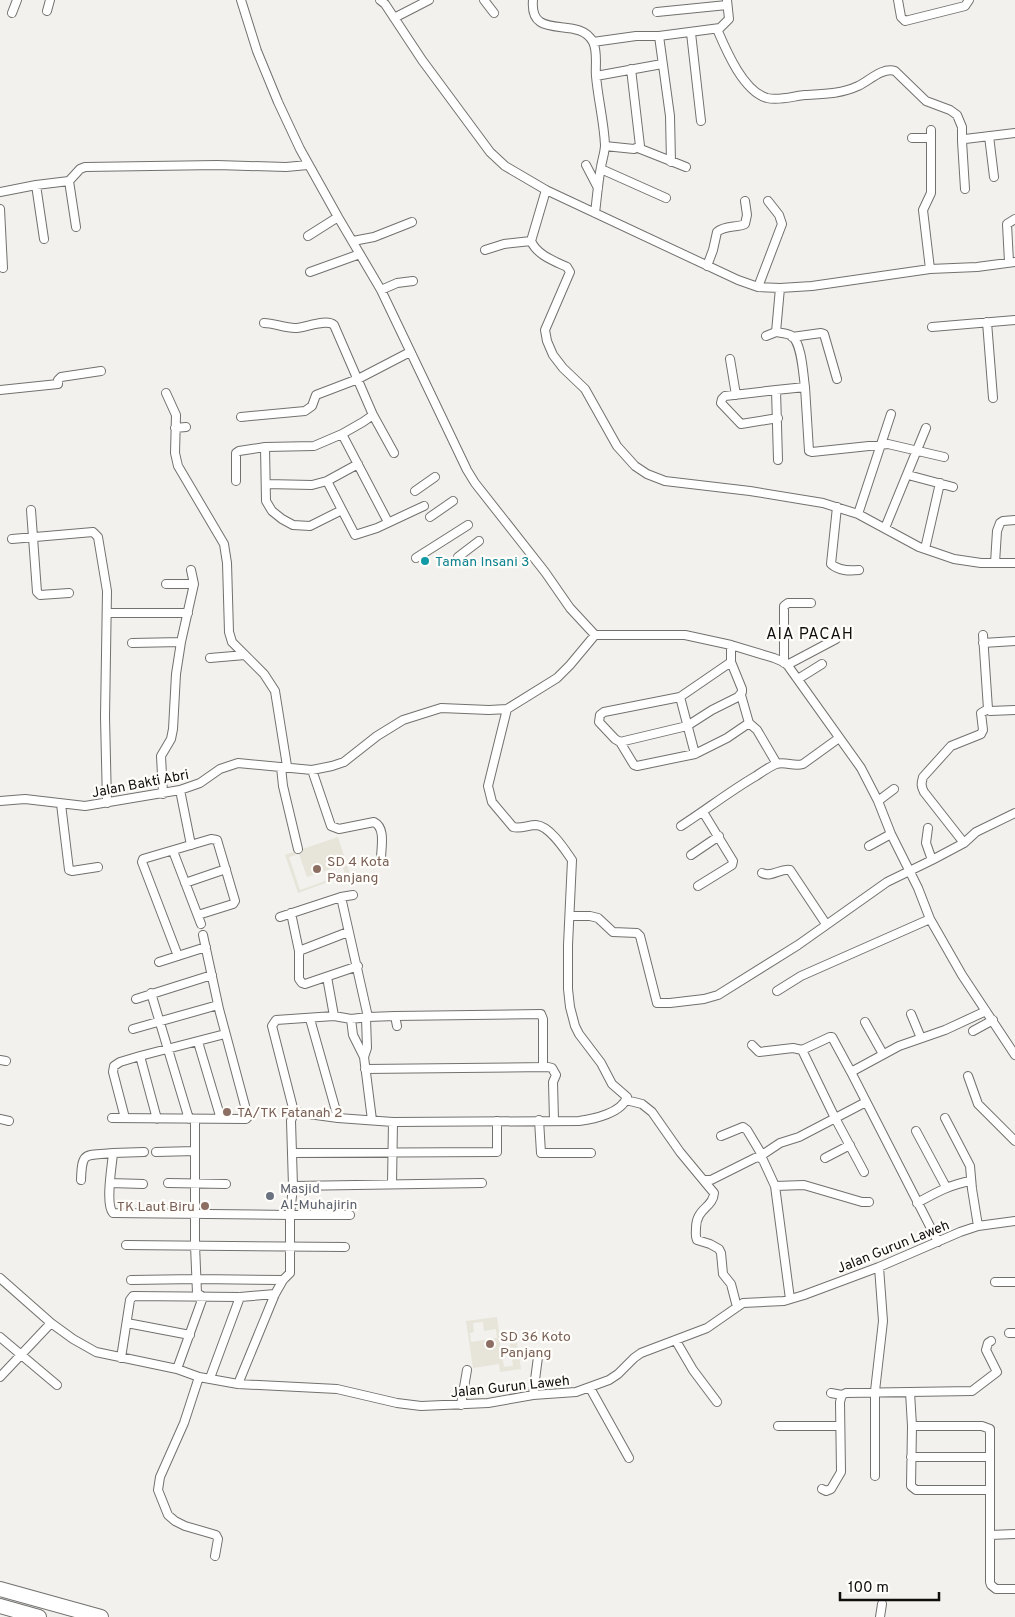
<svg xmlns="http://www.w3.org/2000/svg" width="1015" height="1617" font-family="Overpass,sans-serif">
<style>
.built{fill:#e7e4d9;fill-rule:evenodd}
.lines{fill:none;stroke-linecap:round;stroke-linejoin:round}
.street-casing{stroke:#72716e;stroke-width:10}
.highway-casing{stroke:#72716e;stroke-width:16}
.street{stroke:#fff;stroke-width:8}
.highway{stroke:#fff;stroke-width:14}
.culture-dot{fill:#0f9aa8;stroke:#fffefb;stroke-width:2}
.education-dot{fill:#8d6e63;stroke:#fffefb;stroke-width:2}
.worship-dot{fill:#6b7280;stroke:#fffefb;stroke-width:2}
.labels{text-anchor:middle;stroke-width:4.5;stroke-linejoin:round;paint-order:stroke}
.culture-label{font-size:14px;fill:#0d838f;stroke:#fffefb;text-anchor:start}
.street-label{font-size:14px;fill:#0f0e0d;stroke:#fffefb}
.education-label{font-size:14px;fill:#785e54;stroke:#fffefb;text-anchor:start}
.worship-label{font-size:14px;fill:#5b616d;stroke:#fffefb;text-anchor:start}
.quarter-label{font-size:16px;letter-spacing:1px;fill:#0f0e0d;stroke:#fffefb}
</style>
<rect width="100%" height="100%" fill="#f2f1ed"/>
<path class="built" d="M338 837 350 874 298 893 285 855ZM299 854 307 877 342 865 345 874 300 890 289 857Z
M497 1317 499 1332 515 1330 521 1369 500 1372 499 1364 473 1368 466 1321ZM483 1322 484 1331 496 1329 497 1338 471 1342 470 1333 474 1332 473 1323ZM509 1337 513 1366 504 1367 499 1338Z"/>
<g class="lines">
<defs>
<path id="street" d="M241 0 257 51 278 102 300 149 338 217 381 290 467 470 475 483 545 572 570 608 595 635H685L731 645 774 658 786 663 861 768 878 801 891 834 918 888 930 919 962 975 1015 1055
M380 0 385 4 422 60 490 152 505 166 546 190 738 280 758 287 780 288 812 286 930 269 977 267 1015 262
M484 0 494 13
M533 0C529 43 579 14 593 42 598 52 595 66 596 76 598 99 604 122 605 145 605 152 602 160 601 167 598 182 597 197 595 213
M898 0 901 17 905 21 965 6 969 0
M47 11 50 0
M657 12 727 5
M12 13 17 0
M394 18 429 0
M717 29C726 50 743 91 767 98 779 101 794 96 805 95 823 94 841 94 858 86 869 81 882 67 895 71L926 101 950 110 957 115 962 127V141
M691 33 701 121
M659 36 670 116 671 162
M593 42 636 36H659L720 28 729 19 727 0
M596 76 662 64
M989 136 994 177
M912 138H931
M605 146 634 149 640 146 631 69
M638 148 686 167
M586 165 598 188
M601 169 666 198
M69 181 80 169 85 167 217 165 286 167 308 165
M36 185 44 239
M965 189 962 141 965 139 1015 133
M546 190 531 241C537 255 554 261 567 267L570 272 545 330 547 341 553 355 563 368 585 389 617 446 635 466 647 474 665 481 750 491 823 503 858 514 919 547 954 559 981 563H1015
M0 192 36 185 69 181 76 227
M0 209 3 268
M308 236 338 217
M353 241 374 237 412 222
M485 250 504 244 531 241
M1009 262 1007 224 1015 219
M707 266 713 250 717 232C725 225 736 228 745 224L747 215 745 201
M930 269 923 210 931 193V130
M310 272 360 254
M758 287 782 224 779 215 768 201
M780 288 776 332C781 333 788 333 792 336 802 344 803 374 805 387
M381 290 397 283 413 281
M987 322 993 398
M264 323C274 323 284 328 295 328 305 328 326 318 334 325L373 415 363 422 342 434 388 522
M932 327 1015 320
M766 336 776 332
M792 337 821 333 824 334 837 379
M730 359 736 395
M0 390 58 384V380L61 377 101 371
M776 390 725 396 722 399 721 403 741 424 778 418
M166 393 176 415 175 453 178 466 224 544 227 563 229 632 232 642 264 674 275 691 287 766
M373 415 394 453
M241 417 305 411 312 406 316 395 358 379 410 352
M175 428 186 427
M265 447 266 501 272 511 282 519 293 525 310 526 342 510
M778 460 776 390 805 387 809 451 812 452 888 444 944 457
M908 475 953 487
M236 481V453L239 451 265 447 314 446 342 434
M327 481 355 535 377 528 424 506
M266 484 312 485 327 481 358 464
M415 491 435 477
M837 507 831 564C839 571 849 571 859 570
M31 510 37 592 40 595 69 593
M858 514 891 414
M430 517 453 501
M885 528 926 428
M12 539 93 532 98 537 107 591 105 717 107 803
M925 549 940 483
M458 557 479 541
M416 558 468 525
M995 563 997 531 1000 523 1003 521 1015 520
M166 584H194
M108 613H188
M983 635 988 709 990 711 1015 710
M132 643 181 642
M983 643 1015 641
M210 658 245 655
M784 663V606L788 603H811
M787 665 836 639
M798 679 822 664
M741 695 749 723 757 730 777 764
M680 697 604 712 600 715 599 722 615 739 620 742 634 765 637 766 695 754 727 738 749 723
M620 742 687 726 712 710 738 697 742 692V689L731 662V645
M695 754 680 697 731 662
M281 767 283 786 298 849
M312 770 331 826 339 829 374 822C386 828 381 847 381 859
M180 790 191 845
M163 794 161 756 171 739 173 729 176 674 181 642 194 584 191 570
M0 801 25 799 85 806 180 790 200 783 220 769 238 763 312 770 332 766 344 762 377 736 403 720 441 708 489 710 507 709 557 678 570 665 595 635
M878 801 894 789
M61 804 69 870 72 871 98 867
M681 826C706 810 730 791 756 776 762 772 769 767 776 764 786 761 793 767 803 764L839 738
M928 828 926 843 932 860
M964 843 924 792C921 786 921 784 923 777L951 746 981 734 983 730 981 713 988 709
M869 846 891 834
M173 851 201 924
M691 855 719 836
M762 873C772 878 780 868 790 870L826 924
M185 883 226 869
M698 886 732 865 733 861 703 812
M291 913 299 951 348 932
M571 916H590L598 918 613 932 637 933 640 936 657 1003H670L704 999 718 995 798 945 887 882 932 860 964 843 976 832 1015 813
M280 917 341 897 353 895
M299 951V979L302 983 305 984 358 966
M178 956 142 862 143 859 211 839 217 840 235 901 233 904 198 915
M159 962 206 947
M327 977 334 1016
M777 991 801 976 930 919
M151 993 189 1119
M136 999 212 975
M911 1014 921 1038
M395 1016 541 1014 543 1019V1066
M368 1017 395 1016 397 1026
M366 1018 367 1048 364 1057 372 1120
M310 1019 338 1118
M351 1019 353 1035 364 1057
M865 1022 883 1054
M133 1029 218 1005
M973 1031 993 1020
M198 1042 221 1119
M752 1045 759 1052 793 1048 802 1050 835 1118 864 1172
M802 1050 830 1037H832L851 1072
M140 1056 157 1119
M0 1060 6 1061
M365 1069 548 1067 552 1068 556 1075 553 1082 554 1120
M968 1076 978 1104 1015 1141
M626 1100 642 1104 652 1112 680 1152 714 1193C713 1208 696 1208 696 1228 696 1233 695 1236 697 1240L710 1244 719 1249 721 1253 723 1274 731 1284 737 1307
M294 1112 338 1118 393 1122 579 1121C594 1119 622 1113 627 1097L612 1084 601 1063 579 1034 575 1026 570 1007 568 989V945L572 860C565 850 550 826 536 825 528 825 521 829 513 827L492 802 488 786 507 709
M112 1118 246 1119 248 1117 219 1009 203 935
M125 1118 113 1072 114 1066 120 1062 140 1056 225 1034
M945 1118 970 1166 972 1189 978 1226
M0 1119 9 1121
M539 1120 541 1153H591
M916 1131 946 1187
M721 1136 743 1127 747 1130 762 1155
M144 1152 113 1153C112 1166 105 1204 113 1213L290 1215 293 1186 291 1121 294 1112 272 1026 276 1020 334 1016 351 1019 368 1017 341 897
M156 1152 195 1151
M292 1153 497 1152V1121
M759 1157 780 1143 799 1137 866 1102
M825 1158 850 1145
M81 1180C82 1150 85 1156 113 1153
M704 1180H711L755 1158 759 1157 763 1160 775 1186 790 1299
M110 1183 143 1184
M168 1183 226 1184
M392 1184 393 1122
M293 1186 482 1183
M775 1186 804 1185 862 1202H869
M917 1203C935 1193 951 1184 971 1181
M938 1242 851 1072 899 1046 945 1030 986 1011
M126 1245 345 1247
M0 1278 51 1323 73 1339 96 1352 177 1369 199 1377 238 1384 337 1389 397 1403 421 1406 488 1403 533 1395 576 1392 609 1380 618 1374 634 1358 641 1353 707 1328 743 1303 784 1301 804 1295 879 1267 960 1232 978 1226 1015 1221
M131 1280 197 1279 283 1280
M995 1282H1015
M127 1323 190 1335
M1009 1333H1015
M0 1337 57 1385
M676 1341 693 1370 717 1402
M121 1358 130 1300 133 1296 240 1297 275 1294
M177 1369 203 1297 197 1293 195 1245V1119
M0 1377 51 1323
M199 1377 184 1423 160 1477 158 1490 168 1515 175 1521 185 1526 216 1535 218 1539 215 1556
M210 1378 240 1297
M238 1384 275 1294 283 1280 290 1273V1215H350
M590 1388 629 1458
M910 1392 912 1426 911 1486 916 1490H990
M831 1393 842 1395
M533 1395 538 1357
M461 1405 467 1370
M778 1426H840
M912 1426H982L990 1429V1582L991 1585 996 1589H1015
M911 1457H990
M875 1476V1391L883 1321 879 1267
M822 1489 826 1491 831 1489 841 1472 840 1402 842 1395 846 1393 972 1391 997 1372 986 1350 988 1343 991 1341
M990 1535 1015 1534
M880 1617 882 1604"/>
<path id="highway" d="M0 1589 101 1617
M0 1606 39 1617"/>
</defs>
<use href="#street" class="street-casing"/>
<use href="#highway" class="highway-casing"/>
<use href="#street" class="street"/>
<use href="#highway" class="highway"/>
</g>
<circle class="culture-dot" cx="425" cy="561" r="5"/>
<g class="education-dot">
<circle cx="317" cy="869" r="5"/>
<circle cx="227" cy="1112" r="5"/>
<circle cx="205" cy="1206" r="5"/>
<circle cx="490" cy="1344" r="5"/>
</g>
<circle class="worship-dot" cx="270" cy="1196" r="5"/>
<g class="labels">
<g class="culture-label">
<text x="435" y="566">Taman Insani 3</text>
</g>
<g class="street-label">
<text transform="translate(140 783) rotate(-11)" y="5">Jalan Bakti Abri</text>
<text transform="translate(893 1246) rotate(-22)" y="5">Jalan Gurun Laweh</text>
<text transform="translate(510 1386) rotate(-6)" y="5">Jalan Gurun Laweh</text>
</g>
<g class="education-label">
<text x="327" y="866">SD 4 Kota<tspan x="327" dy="16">Panjang</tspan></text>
<text x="237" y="1117">TA/TK Fatanah 2</text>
<text x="195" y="1211" text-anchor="end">TK Laut Biru</text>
<text x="500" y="1341">SD 36 Koto<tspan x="500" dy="16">Panjang</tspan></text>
</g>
<g class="worship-label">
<text x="280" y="1193">Masjid<tspan x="280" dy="16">Al-Muhajirin</tspan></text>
</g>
<g class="quarter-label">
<text x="810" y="639">AIA PACAH</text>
</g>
</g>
<path d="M840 1592v8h99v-8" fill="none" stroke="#0f0e0d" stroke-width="2.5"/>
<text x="848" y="1592" font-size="15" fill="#0f0e0d" stroke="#fffefb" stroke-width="4" paint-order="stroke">100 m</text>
</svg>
